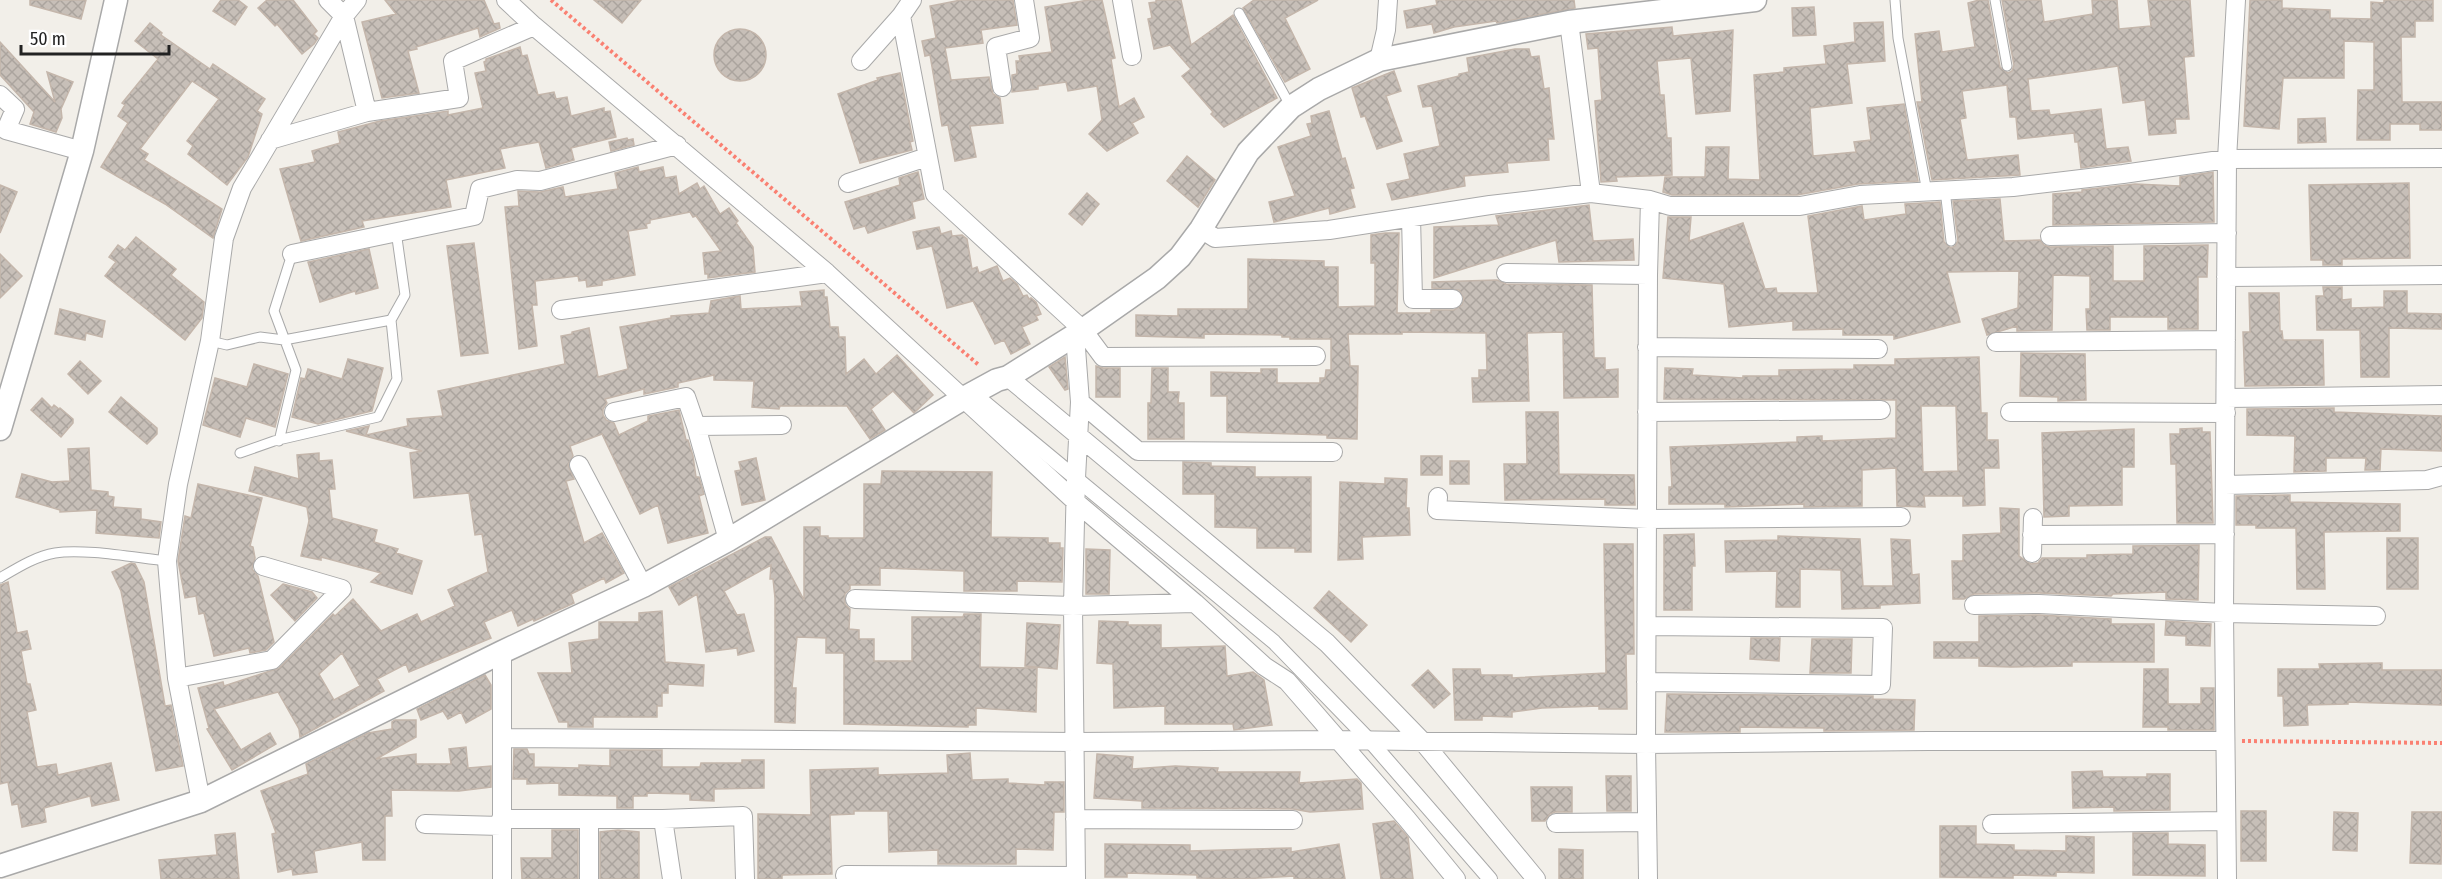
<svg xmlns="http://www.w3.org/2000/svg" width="2442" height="879" font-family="'Fira Sans Condensed',sans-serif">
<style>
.building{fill:url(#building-cross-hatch);stroke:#c4b6ab;stroke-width:1.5;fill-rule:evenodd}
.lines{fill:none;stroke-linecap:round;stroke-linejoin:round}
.service-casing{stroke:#a9a9a9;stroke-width:11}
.pedestrian-casing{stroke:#a9a9a9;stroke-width:16}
.minor-casing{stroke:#a9a9a9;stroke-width:20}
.tertiary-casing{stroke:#a9a9a9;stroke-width:25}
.path{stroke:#fa8072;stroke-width:4;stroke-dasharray:3 3;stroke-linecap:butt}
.service{stroke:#fff;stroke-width:9}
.pedestrian{stroke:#fff;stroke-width:14}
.minor{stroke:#fff;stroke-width:18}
.tertiary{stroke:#fff;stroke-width:22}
</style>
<defs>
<pattern id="building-cross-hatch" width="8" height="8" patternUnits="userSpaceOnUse" patternTransform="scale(1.5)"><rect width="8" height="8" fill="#c7bfb8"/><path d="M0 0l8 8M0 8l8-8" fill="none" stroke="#aba49e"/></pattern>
</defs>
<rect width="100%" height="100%" fill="#f2efe9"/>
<path class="building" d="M30 0H86L81 19 30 5Z
M221 0H238L247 7 235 25 213 11Z
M267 0H293L317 31 314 34 318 38 314 44 302 54 277 24 275 26 258 8Z
M385 0H484L494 24 499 23 500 28 480 37 478 28 416 47 417 49 408 51 419 93 382 98 362 22 396 14Z
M594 0H641L622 23Z
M961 0H1013L1017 25 981 30 983 43 945 48 951 80 989 77 993 94 1000 98 1003 123 970 126 976 157 955 161 948 125 942 126 930 55 925 56 922 41 936 38 930 6Z
M1089 0H1102L1115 58 1111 59 1119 107 1134 98 1144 117 1132 123 1138 133 1107 151 1089 134 1102 120 1097 86 1068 91 1066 82 1038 86V89L1012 92V75L1017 74 1016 61H1020L1019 56 1052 52 1045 7Z
M1156 0H1181L1191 45 1233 15 1277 98 1224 127 1211 114 1213 112 1182 76 1191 69 1170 45 1154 49 1148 19 1152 18 1149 3 1156 2Z
M1254 0H1318L1285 18 1310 69 1285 82 1243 8Z
M1436 0H1574L1575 8 1497 23 1496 21 1454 27 1434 33 1432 24 1407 28 1404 11 1437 5Z
M1979 0H1988L2000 67 2008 73 2012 71 2014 65 2002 0H2041L2044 22 2093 14 2092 0H2117L2119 29 2151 26 2148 0H2190L2194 56 2184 57 2189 119H2175L2176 133 2149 135 2145 100 2123 103 2118 66 2028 79 2031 111 2049 110 2050 115 2101 109 2106 149 2128 147 2131 161 2081 168 2078 142H2075L2074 133 2018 139 2016 117H2010L2007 85 1962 91 1966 118 1960 119 1967 160 2018 155 2020 175 1932 180 1917 102H1922L1915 34 1939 31 1942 52 1975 47 1968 3Z
M2250 0H2282V8L2330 10V18L2371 19V2L2384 3V0H2433V21H2415V37H2401L2402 102H2442V130H2420V124H2390V140H2357L2358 90H2374V42L2344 41V78H2283L2279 129 2244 126Z
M1814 7 1816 35 1793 36 1792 8Z
M1883 22 1885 61 1847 64 1852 103 1810 108 1813 156 1856 152 1854 142 1871 140 1867 108 1904 104 1918 181 1858 184 1797 195H1672L1663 192 1665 177H1705L1706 147H1729L1728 179 1760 180 1754 75 1784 72V68L1826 64 1824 46 1855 42 1854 23Z
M150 23 162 33 161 35 210 69 213 64 265 99 257 111 262 114 248 157 227 185 188 154 193 146 187 141 219 99 192 81 140 149 148 154 144 160 222 209 213 238 165 204 101 167 128 123 118 116 125 105 122 103 158 59 135 41Z
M1672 27 1673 36 1733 30 1730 111 1696 114 1691 58 1657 61 1660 95H1664L1667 138H1671L1672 175 1616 177 1617 181 1601 182 1595 101 1602 100 1598 48 1588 49 1586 34Z
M714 55a26 26 0 1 1 52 0a26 26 0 1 1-52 0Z
M0 42 55 102 47 72 73 82 61 109 62 118 56 132 30 124 34 112 0 75Z
M520 47 522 56 527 55 538 95 554 92 556 99 567 97 571 116 604 108V112L610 111 616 137 571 148 574 160 546 168 539 142 500 149 505 168 446 180 451 207 362 221 364 227 301 241 280 169 315 162 312 151 340 143 338 132 380 121 448 111V115L483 108 475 73 486 71 484 62 486 61V59Z
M1515 49H1529L1531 57 1539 56 1544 89 1549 88 1551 109 1554 139H1548L1549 160 1507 163 1508 172 1464 176 1465 186 1392 200 1387 184 1410 179 1404 154 1440 146 1432 106 1423 107 1418 86 1459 76V74L1469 72 1467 58Z
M1394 71 1401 91 1386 96 1402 141 1377 149 1365 116 1361 117 1352 88Z
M900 73 913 141 910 142 912 150 860 163 838 94 878 80 877 78Z
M1329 111 1342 159 1345 158 1354 188 1350 189 1355 207 1330 214 1329 208 1274 222 1269 202 1295 196 1278 147 1311 136 1307 124 1312 123 1311 116Z
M2325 118 2326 142 2298 143V119Z
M627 138 628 140 633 139 634 145 611 151 609 142Z
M1187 156 1215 180 1198 207 1167 181Z
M638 167 639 172 663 167 665 178 676 176 679 194 697 183 700 189 704 186 720 214 729 208 738 221 736 223 753 247 755 272 708 278V274H705L703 253 721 251 696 216 693 217 690 212 650 220V223L646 224 647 228 628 231 635 275 602 281V285L587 287 586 280 579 281 578 276 535 281 537 305H532L537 346 519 349 505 207 519 206 518 191 540 192 563 187 565 197 618 189 615 173Z
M918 172 924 199 912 202 915 218 868 233 865 226 854 229 845 202 900 185 899 178Z
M2213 172 2214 222 2053 225V194L2082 192V190L2135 184 2180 186V177Z
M2409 183 2410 258 2342 259V265H2323V260H2311L2309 185Z
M0 185 17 192 0 233Z
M1087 193 1099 204 1082 225 1069 214Z
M2000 199 2004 241 2040 240 2044 245 2050 247 2113 246V281H2144V246L2208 245 2207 277H2198V329H2168V317H2110V330H2087L2086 309H2090V276L2053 275 2052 330 2017 331V326L1987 335 1982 319 2018 308 2019 271 1947 272 1960 322 1894 339V335H1843V329L1793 330V321L1729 327 1724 284 1663 278 1668 217H1691L1689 241 1743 223 1765 289 1776 288 1777 293H1818L1808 216 1862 206 1864 220 1906 214 1905 204 1940 202 1944 242 1951 248 1955 246 1958 241 1953 201Z
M1589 205 1593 241 1633 239 1634 260 1559 262 1556 240 1434 278V227L1499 225 1496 216Z
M939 227 941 234 951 231 952 236 962 235 967 239 972 269 977 267 979 273 997 266 1003 281 1010 278 1017 284 1023 296 1027 295 1029 299 1031 298 1036 302 1041 314 1036 316 1038 320 1022 327 1030 344 1011 354 1004 340 995 344 973 301 947 308 932 246 917 249 913 232Z
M1385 233H1399L1397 313H1431V310H1454L1462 305 1464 298 1459 290 1432 288V282L1497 280 1506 284 1592 285 1594 358H1605V370L1618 369V397L1564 398 1563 332 1527 333 1529 401 1473 402 1472 378H1479V370H1487L1486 333 1402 332V334H1348L1350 366H1358L1357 439 1327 438V435L1227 432V396H1211V372L1261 373V369H1277V383H1320V378H1325L1326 370H1331V339H1290V337H1282V335L1204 334V338L1136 336V315L1178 316V309H1248V259L1324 261V267H1338V307L1375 306V263H1371V235Z
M136 237 176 269 171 275 204 302 202 318 185 340 105 276 116 262 109 257 118 245 125 250Z
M474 243 488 353 461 356 447 246Z
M369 249 378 288 356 294 355 291 320 302 308 262Z
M0 254 22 276 0 298Z
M2323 287H2342V300L2351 299V308L2384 307V291H2407V313L2442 314V329L2389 328V377H2361L2360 330H2317L2316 296H2324Z
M824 290V297H827L830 327H838L839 337H845L846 374 864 359 876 374 897 355 933 395 914 413 893 391 871 409 885 430 870 439 847 406H780L779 409 752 407 754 381 714 380V375L678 383V387L644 394V389L605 399 607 403 603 409V415L606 420 614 423 619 435 648 421V416L679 410 686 440H688L693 456 696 477H699L704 494 699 496 708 533 668 543 658 505 640 514 602 434 570 446 573 456 568 465 574 479 566 481 584 543 602 533 624 573 606 583 604 578 571 594 574 603 534 621 533 619 518 626 512 610 484 622 491 638 409 672 406 664 377 679 384 691 300 737 299 729 278 692 214 709 241 750 270 733 276 744 232 770 207 729 209 728 198 688 223 682 224 686 279 668 333 614 335 616 353 599 381 631 417 614 421 622 455 606 448 590 488 572 482 534 475 535 469 493 414 498 410 453 422 451 346 431 369 426 366 435 408 426 407 419 443 416 438 391 565 364 561 336 572 334V332L589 328 598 377 628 369 620 327 671 318V316L709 313 711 301 740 296 741 309 802 306 800 292ZM342 653 360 686 334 700 319 674Z
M2249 293H2279L2280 331H2282L2283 340H2323L2324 385 2245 386 2243 332H2250Z
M60 309 105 321 102 337 86 333 85 340 55 334Z
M2021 353 2085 354 2086 400 2058 401V397L2020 396Z
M1065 357 1068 389 1065 390 1049 367Z
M1979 357 1981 413H1987V440H1998L1999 468H1984L1985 505 1963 506V496H1924L1925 507 1897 506 1896 468 1862 470V506L1804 507V504L1725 507V504H1669V487H1672L1670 447 1797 442V437L1822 436V441L1896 438V400L1664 399 1665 368 1693 369 1692 375 1743 378V376H1779V370L1854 369V365H1895V359ZM1921 406H1956L1958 471 1923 472Z
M348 359 383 368 372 411 318 424 292 417 301 378 305 379 308 369 342 379Z
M80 361 101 381 88 394 68 374Z
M254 364 288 374 275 427 246 418 240 437 203 425 215 378 247 387Z
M1096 366 1103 368H1120V397H1096Z
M1152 368H1168V392H1179L1178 403H1184V439H1148V403H1151Z
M121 397 157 428V434L147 444 109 412Z
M42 398 52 408 54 405 59 409 60 408 73 419V423L61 437 31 410Z
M2334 408V412L2442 416V451L2381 449 2380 470H2365L2366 458H2326V471L2294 472 2295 436 2247 435V409Z
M1526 412H1558L1559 474 1634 475 1635 505H1605V499L1505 500 1504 464H1527Z
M2202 428V432H2210L2213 523H2177L2176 464H2171L2170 434H2180V429Z
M2134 429V467H2122V505L2069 506V516L2044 517 2042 433Z
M89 448 91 490 108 492V496L114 497 113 507 141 509V519L161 522 159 538 96 533 97 510 60 512V510L16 497 22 474 52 482 70 481 68 449Z
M319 453V461L332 460 335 489H329L332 518 377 530 374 542 398 549 396 553 422 561 412 594 371 582 381 573 321 557V560L301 556 309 521 307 507 249 491 255 467 299 479 297 455Z
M1421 456H1442V475H1421Z
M756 458 765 500 742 505 735 471 741 470 739 462Z
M1450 461H1469V484H1450Z
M1183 462 1211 463V466L1255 467V477H1311V552H1295V548H1257V528L1215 527V494H1183Z
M882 471 992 472 991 537 1048 538V543H1060V548H1063L1062 582 1017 581V591H964V571L880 568V585H850V589L845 594V604L850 609 849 629 859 630V639H874V661H912V617H963L964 614H981L980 667 1037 668 1036 712 976 708V725H968V727L844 724V653H826V638L797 637 792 688H796L795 723 775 722V598L773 579H770L771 565 724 591 737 615 744 614 754 651 738 655 737 648 706 652 697 594 679 605 669 587 765 537H771L804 600V527H820V536H828V538H864V484H881Z
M1385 478 1407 479 1406 508H1409L1410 535 1362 537 1363 559 1338 560 1340 482 1385 484Z
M198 484 262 498 250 546 253 547 255 558 252 569 258 576 274 642 266 650 250 653 249 648 214 656 204 613 199 614 196 596 185 598 178 561 185 516 191 518Z
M2290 495V502L2400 504V531L2324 532 2325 589H2297L2296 528H2256V525H2236V496Z
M2000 508 2019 509V556L2031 564 2038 563 2042 558H2087V555L2133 554V546L2199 545 2198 600 2166 599V592L2113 594 2111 596 2039 593 1974 594 1964 599H1953L1952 561H1963V535L2001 533Z
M1694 534 1695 566H1692V610H1664V535Z
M1778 536 1860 539 1863 586H1893L1891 539 1910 540 1912 575 1919 574 1920 603 1880 605V608L1842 609 1841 570 1800 569V607H1776L1777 571 1726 572 1725 541 1778 540Z
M2387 538H2418V589H2387Z
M1604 544H1633L1634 654H1626L1627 709H1599V706L1542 708 1512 712V717L1482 716V720H1455L1453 669H1480L1481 675H1512V678L1606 673Z
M1086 549 1110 550 1109 594H1086Z
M131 563 135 564 144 582 165 706 171 705 183 766 156 771 121 591 112 572Z
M8 582 17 633 27 631 31 649 21 651 27 684H30L36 710 27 712 37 767 56 764 58 775 111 763 119 800 92 806 90 796 44 808 46 822 22 827 18 804 12 805 8 782 0 784V585Z
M283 584 312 592 317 598 295 621 271 595Z
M1329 591 1367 625 1351 642 1314 608Z
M662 611 665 662 704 665 703 686 668 684V693H662V706H657V717H593V727H568V722H559L538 673H572L569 643 599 639V622H639V613Z
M2039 615 2111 619V624H2154V662H2072V666L2011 667 1979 666V658H1934V642H1979V616Z
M1099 621 1128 622V625H1161V648L1225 646 1227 676 1253 672 1264 680 1272 725 1234 730 1233 724H1165V706L1114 708 1113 664 1097 663Z
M2166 621 2211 624 2210 646 2186 645V636L2165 635Z
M1027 623 1060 625 1057 669 1025 666Z
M1751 638H1780L1779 661 1750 659Z
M1812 639H1852L1851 673H1810Z
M2382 663V670H2442V705L2348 702V704L2307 705 2308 725 2284 726 2283 696H2278V669H2320L2319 664Z
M2144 669H2168V704H2201V688H2214V730H2168V727H2143Z
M1428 670 1450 694 1434 708 1412 685Z
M485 675 491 685V709L466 723 461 712 448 719 443 711 421 720 417 709Z
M1667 694 1873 696V699L1915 700 1914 730 1824 731V728L1740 727V732H1665Z
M395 720H416V737L376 759 416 754V764H451L449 749 466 747 468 768 491 766V787L459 791 391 790 392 816H385V860H363L362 842 314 851 317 872 293 875 292 869 278 872 272 834 276 833 261 791 308 774 306 764 368 733 392 729V722Z
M514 749H527L529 754H534V767L579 768V765L610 766V750H662V767H700L701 763H742V760H764V788L714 789V801L690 800V794L647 793V796H633V808H617V796L559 795V783L527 784V779H513Z
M970 753 972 780 1008 779V783L1045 785V782H1064V812H1054L1053 850 1016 849V864H938V850L889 852 888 811H854V814L830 815 832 874 782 875V879H758V814L811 815 810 770 878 768V775L948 773 947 755Z
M1097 754 1133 757 1132 769 1175 766 1218 768 1217 772H1300L1299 783 1357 779 1361 783 1363 809 1310 812 1293 809 1142 808V801L1094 798Z
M2102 771 2103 777H2147V774H2170V810L2114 811V807L2073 808 2072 772Z
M1606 776H1631V811H1607Z
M1531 787H1572V812H1555L1550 814 1545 821H1532Z
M2241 811H2266V861H2241Z
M2334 812 2358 813 2357 851 2333 850Z
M2412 812H2442L2441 864 2410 863Z
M1394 821 1408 837 1413 879H1381L1373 824Z
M1940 826H1976V844L2014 845V850L2066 851V836L2094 837V873L2056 872V876L2013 875V878L1940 877Z
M552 830H578V879H522L521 858H552Z
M618 830 639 832V879H600V832Z
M235 833 239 879H161L159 860 217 855 215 835Z
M2133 833H2168V844L2205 845V876L2133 875Z
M1105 844 1190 845V851L1291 848V852L1339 844 1345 879H1294V876L1242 879 1197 878V875L1127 873V877H1105Z
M1559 849 1583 850V879H1559Z"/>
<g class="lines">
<defs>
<path id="service" d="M1895 0 1898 38 1927 192
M1995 0 2007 66
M1239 13 1291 107
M1945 190 1951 241
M210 341 227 345 260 337 284 340 391 320
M279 441 296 370 274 311 292 254
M240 453 274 441 378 417 397 379 391 320 405 295 396 231
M0 578C17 568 36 556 55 553 83 548 137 558 167 561"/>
<path id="pedestrian" d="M974 394 1274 642 1371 742 1490 879"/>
<path id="minor" d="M328 0 344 16 367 112
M506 0 534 26 827 273 1077 503 1195 603 1264 666 1287 681 1407 819 1456 879
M912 0 901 16 935 194 1083 330 1103 357 1316 356
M1122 0 1132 56
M1569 22 1591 193
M1379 60 1386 30 1388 0
M861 61 901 16
M1002 87 996 47 1030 38 1024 0
M0 95 15 109 6 130 82 151
M270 140 367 112 459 98 453 61 534 26
M848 183 927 157
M1411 217 1413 299H1453
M1201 229 1215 238 1329 230 1490 205 1591 193 1650 200 1670 206H1800L1860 195 2013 187 2123 174 2227 159 2442 158
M2050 236 2227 233
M292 254 474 216 480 189 517 180 540 181 677 145
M1506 273 1648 275
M2226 277 2442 275
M561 310 827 273
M1075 335 1080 402 1076 478 1073 606 1076 879
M1996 342 2226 340
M1647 347 1878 349
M1008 377 1327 643 1423 742 1536 879
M2226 398 2442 395
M1080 402 1138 451 1333 452
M614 412 686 397 696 426
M1647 412 1881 410
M2010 412 2226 413
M579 465 643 586
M2225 485 2427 480 2442 476
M1438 497 1437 510 1648 519 1901 517
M2032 535 2225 534
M728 540 696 426 782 425
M2032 553 2033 518
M855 599 1073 606 1195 603
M1974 605 2039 604 2224 613 2376 616
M177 678 272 660 342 589 263 566
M1646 682 1881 685 1883 628 1647 626
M502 738 1075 742 1337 740 1646 744 1928 741H2224
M201 801 177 678 167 561 178 484 210 341 224 238 242 188 344 16 357 0
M501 819H663L743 816 745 879
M663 819 672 879
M1075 819 1293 820
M1556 823 1647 822
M425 824 501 826
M1992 824 2226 821
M845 875 1076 876
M502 879V652
M589 879V820
M1648 879 1646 744 1648 275 1650 200
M2227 879 2224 613 2227 159 2236 0"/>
<path id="tertiary" d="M0 429 82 151 116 0
M0 866 201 801 502 652 643 586 728 540 964 398 997 380 1008 377 1083 330 1157 278 1180 257 1201 229 1248 152 1291 107 1319 89 1379 60 1569 22 1755 0"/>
</defs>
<use href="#service" class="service-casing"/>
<use href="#pedestrian" class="pedestrian-casing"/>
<use href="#minor" class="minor-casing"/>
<use href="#tertiary" class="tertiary-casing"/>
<path class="path" d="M551 0 980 366
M2242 741 2442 743"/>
<use href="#service" class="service"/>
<use href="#pedestrian" class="pedestrian"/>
<use href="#minor" class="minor"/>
<use href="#tertiary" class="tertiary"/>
</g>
<path d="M21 45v9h148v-9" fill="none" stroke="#222222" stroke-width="3"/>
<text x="30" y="45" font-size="18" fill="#222222" stroke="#ffffff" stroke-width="4.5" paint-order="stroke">50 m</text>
</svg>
